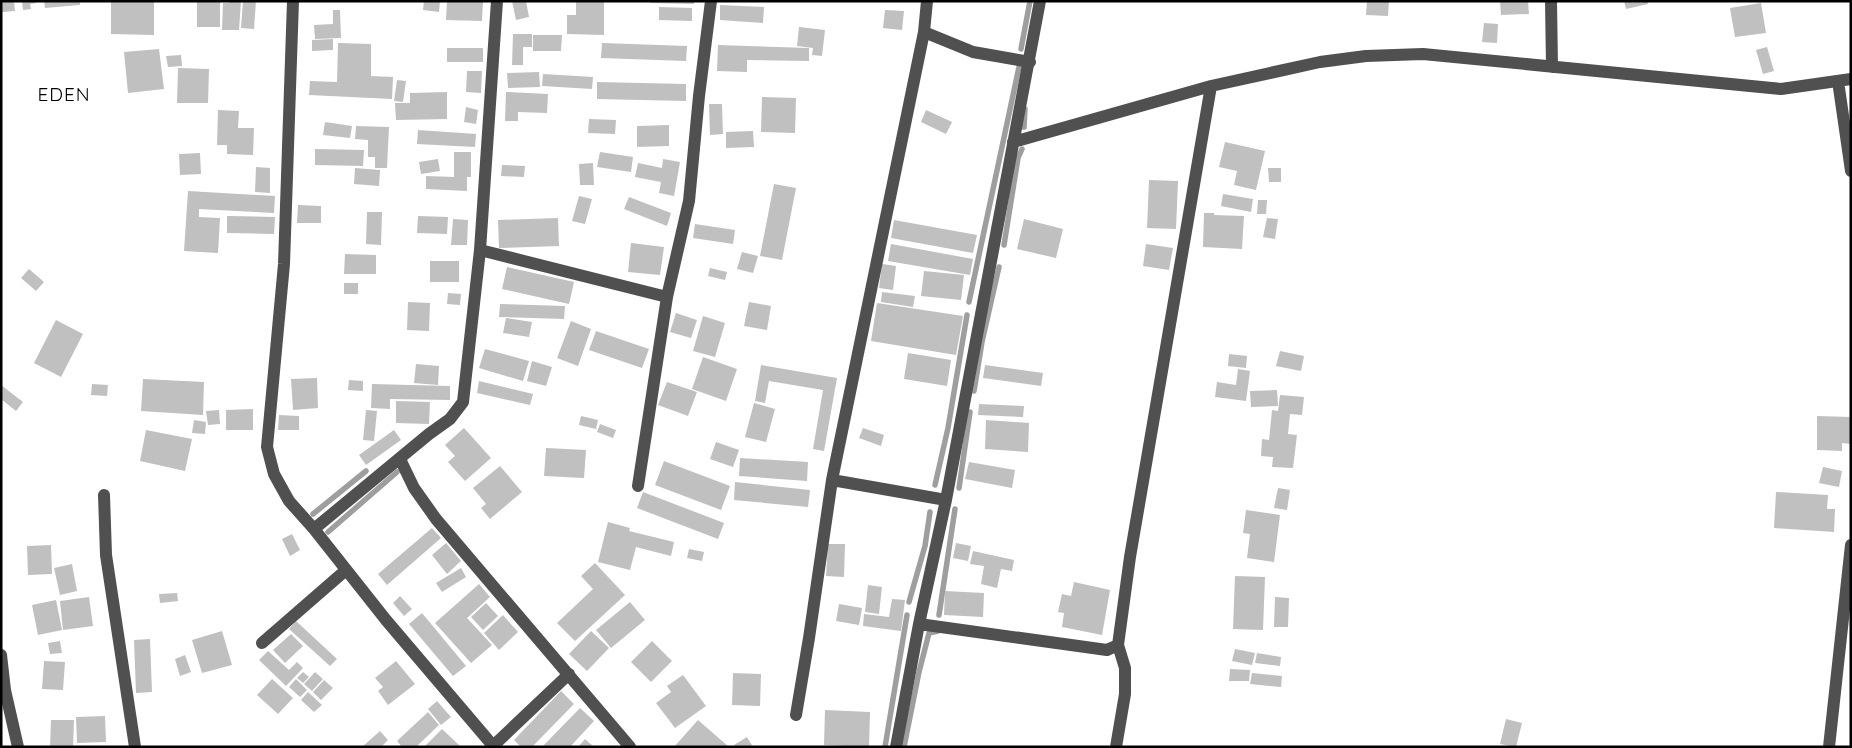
<svg xmlns="http://www.w3.org/2000/svg" width="1852" height="748" font-family="Quicksand,sans-serif">
<style>
.lines{fill:none;stroke-linecap:round;stroke-linejoin:round}
.stream{stroke:#9e9e9e;stroke-width:5.5}
.building{fill:#c0c0c0}
.minor{stroke:#505050;stroke-width:12}
.labels{text-anchor:middle;stroke-width:4.5;stroke-linejoin:round;paint-order:stroke}
.quarter-label{font-size:19px;letter-spacing:1px;fill:#000;stroke:#fff}
</style>
<rect width="100%" height="100%" fill="#fff"/>
<g class="lines">
<path class="stream" d="M1021 49 1030 1
M1024 127 1025 109
M1004 245 1018 158 1022 149
M969 302 1019 67
M974 391 982 342 999 267
M935 485 948 428 967 315
M959 488 970 412
M313 514 366 471
M328 532 397 472
M909 602 925 546 930 512
M939 615 955 509
M885 747 907 615
M904 747 919 672 929 633 938 631"/>
</g>
<path class="building" d="M1 1H14L15 11 2 12Z
M22 1H36V3L30 4 31 9 23 10Z
M44 1H80V5L45 8Z
M111 1 154 2V35L111 34Z
M197 1H220V27H197Z
M229 1H241L239 30H222L223 3H229Z
M243 1H256L254 29 241 28Z
M424 1H440L439 12 423 10Z
M447 1H483L482 21 446 20Z
M512 1H526L529 17 516 20Z
M576 1H604V35L567 34V15H576Z
M650 1H694V4L650 3Z
M1367 1H1389L1388 16 1366 15Z
M1500 1H1528L1529 14 1501 15Z
M1624 1H1648V4L1626 9Z
M1761 3 1766 33 1735 37 1730 8Z
M720 5 764 7 763 23 720 20Z
M659 7 692 8V21L659 20Z
M333 10H340L341 38 315 39 314 25 333 24Z
M885 10 904 11 902 30 883 28Z
M1484 23 1498 24 1497 43 1482 42Z
M799 27 825 30 822 56 812 55 813 48 797 46Z
M513 34H532V47H523V65H512Z
M533 35H562L561 51H533Z
M333 39V50L312 51V40Z
M338 43 371 44V76L393 77 392 99 309 95 310 81 337 82Z
M602 43 687 46 686 61 601 58Z
M718 45 809 48V61L747 60V72L717 71Z
M1767 47 1774 71 1763 74 1756 50Z
M447 48H483V62H447Z
M159 49 164 89 128 93 124 52Z
M181 55 182 66 168 67 166 56Z
M178 68 209 69 208 103H177Z
M467 71H482L481 93 466 92Z
M539 72 540 87 508 88 507 73Z
M543 74 593 77 592 89 542 86Z
M397 80 406 81 403 102 394 101Z
M597 82 686 84V101L597 99Z
M447 92V119L396 120 395 103H410V93Z
M506 92 548 94 547 113 518 112V121H505Z
M762 97 796 98 795 133 761 132Z
M709 104H722L723 134 710 135Z
M466 107 478 110 476 124 464 122Z
M218 110 239 111 238 128H254L253 155 227 154V145H217Z
M926 110 952 122 946 134 921 122Z
M589 119 616 120 615 134 588 133Z
M325 122 352 126 350 138 323 135Z
M669 125V146L637 147V126Z
M356 126 389 127 387 168H375V157H368V140L355 139Z
M418 130 476 134 475 147 417 144Z
M753 131 754 147 726 148V132Z
M1225 142 1265 151 1256 190 1234 185 1237 171 1219 167Z
M315 149 364 150 363 166 315 165Z
M454 152H471V177H467V191L426 189V176L454 177Z
M600 152 633 157 631 172 597 167Z
M200 153 201 174 180 175 179 154Z
M438 159 440 171 421 174 419 162Z
M663 159 680 162 674 196 659 193 661 182 635 177 638 163 662 168Z
M593 163 594 185H580L579 164Z
M502 165 525 166 524 177 501 176Z
M256 167 270 168V193L255 192Z
M355 168 380 170 379 186 354 184Z
M1268 168H1281V182H1269Z
M1149 180 1178 181 1176 229 1147 228Z
M774 184 796 188 782 260 760 256Z
M188 191 275 196 274 213 199 209V217L220 218 218 253 184 251Z
M1223 194 1253 199 1251 212 1221 206Z
M579 196 592 199 585 224 572 221Z
M629 197 671 213 667 226 624 209Z
M1258 200H1267L1266 214H1257Z
M298 205 321 206V223H297Z
M367 212H382L381 245 366 244Z
M1204 213H1214V215L1244 216 1242 249 1203 247Z
M227 216 275 217 274 234 227 233Z
M418 216 448 217 447 234 417 233Z
M558 218 559 246 499 248 498 220Z
M1267 218 1278 219 1275 239 1263 237Z
M453 219 468 220 467 245H451Z
M1024 219 1063 229 1056 258 1017 249Z
M894 220 977 235 973 253 891 238Z
M695 224 735 230 733 244 693 238Z
M631 243 664 247 660 275 628 272Z
M891 244 973 259 970 275 888 261Z
M1146 244 1173 248 1169 270 1143 266Z
M742 252 758 256 753 273 737 269Z
M345 254 376 255V274H344Z
M430 261H459V282H430Z
M882 264 896 266 893 290 879 288Z
M507 267 574 282 569 304 502 289Z
M710 268 727 272 725 280 708 276Z
M29 269 44 282 36 291 21 278Z
M924 271 964 275 961 300 921 296Z
M344 283H358V294H344Z
M882 292 915 296 913 307 881 302Z
M448 293 461 294 460 305 447 304Z
M408 302 430 303 429 331 407 330Z
M749 302 771 306 767 330 744 326Z
M877 303 963 316 956 355 871 341Z
M500 304 565 306 564 319 499 317Z
M676 313 697 320 691 338 670 332Z
M703 316 725 323 715 357 693 351Z
M506 318 532 322 529 337 503 333Z
M56 320 83 334 61 377 34 363Z
M571 321 591 329 578 366 557 358Z
M596 331 649 349 642 368 589 350Z
M485 349 529 361 523 381 479 368Z
M1280 351 1304 356 1301 371 1276 366Z
M908 353 951 360 947 386 904 379Z
M1229 354 1247 356 1246 368 1228 366Z
M703 357 737 369 726 401 692 389Z
M532 361 552 367 546 386 527 381Z
M416 364 439 366 438 385 414 383Z
M761 365 837 378 824 451 813 449 823 390 769 381 765 403 755 401Z
M985 365 1043 373 1041 386 983 378Z
M1238 369 1250 371 1246 401 1215 397 1217 382 1236 385Z
M317 378 318 408 293 410 291 379Z
M143 379 204 382 203 415 141 411Z
M349 380 363 381V391L348 390Z
M479 381 533 394 530 405 477 393Z
M667 382 697 392 688 416 658 405Z
M92 384 108 385 107 396 91 395Z
M372 384 450 386V400L390 399V409L371 408Z
M1 385 23 402 16 411 1 399Z
M1277 390 1278 406 1251 407 1250 391Z
M1280 395 1304 397 1302 415 1290 414 1288 434 1297 435 1293 468 1272 467 1273 457 1261 456 1262 439 1269 440 1272 410 1278 411Z
M396 401 430 402 429 424 396 423Z
M754 403 775 409 766 442 745 437Z
M979 404 1024 406 1023 417 978 415Z
M253 409V430H226V410Z
M219 410 220 424 208 425 206 411Z
M366 410 377 411 374 441 363 440Z
M279 415 299 416V430H278Z
M581 416 598 420 596 429 579 425Z
M1817 416 1851 417V444L1842 443V451L1817 450Z
M194 420 206 422 205 434 192 433Z
M986 420 1029 423 1028 452 985 449Z
M600 424 616 430 613 438 597 432Z
M464 428 491 458 465 481 448 462 455 456 445 445Z
M863 428 884 435 881 446 859 438Z
M146 430 192 439 185 471 140 461Z
M394 430 401 440 366 465 359 455Z
M716 442 739 450 733 467 710 459Z
M546 448 586 450 584 478 544 476Z
M740 458 808 462 807 481 739 476Z
M664 461 730 486 721 510 655 485Z
M969 462 1015 470 1012 488 965 479Z
M500 466 522 492 490 519 481 508 486 504 473 488Z
M1823 467 1842 471 1839 487 1819 483Z
M735 482 810 490 808 507 734 500Z
M1278 488 1290 490 1287 510 1274 508Z
M643 492 724 523 718 539 637 508Z
M1776 492 1828 495 1827 509H1835L1834 532 1774 528Z
M1246 510 1280 515 1274 562 1247 558 1250 534 1243 533Z
M608 522 630 528 629 531 674 542 671 556 636 547 630 570 598 562Z
M432 528 441 538 387 585 378 574Z
M292 534 300 550 290 556 282 539Z
M446 543 461 561 447 574 432 555Z
M956 543 971 546 968 561 953 558Z
M828 544H845L844 577 826 576Z
M51 545 52 574 28 575 27 546Z
M689 549 704 552 702 561 687 558Z
M973 551 1014 560 1012 571 1001 569 997 588 981 584 984 566 970 564Z
M595 563 625 595 575 641 557 623 593 589 581 576Z
M72 564 77 591 60 595 54 568Z
M461 568 466 577 442 592 436 583Z
M1235 576 1265 577 1263 630 1233 629Z
M1074 582 1110 590 1102 635 1062 627 1064 613 1058 612 1062 594 1071 596Z
M479 584 490 597 467 618 492 645 471 663 435 623Z
M868 585 882 587 879 614 865 612Z
M945 591 984 593 983 617 944 615Z
M177 593 178 601 160 603 159 594Z
M400 596 412 609 404 616 393 603Z
M89 597 93 626 63 630 60 601Z
M1275 597 1289 598 1288 627H1274Z
M892 599 905 600 901 631 863 626 864 614 889 617Z
M56 600 62 630 38 635 32 605Z
M630 602 645 620 611 648 596 630Z
M486 603 498 616 483 630 471 617Z
M839 604 862 608 859 625 836 621Z
M422 613 466 666 453 676 409 624Z
M503 615 518 632 499 650 484 633Z
M296 621 337 659 330 666 289 629Z
M222 631 232 665 202 673 192 640Z
M591 631 609 648 587 671 569 654Z
M291 634 303 646 285 663 273 650Z
M150 639 152 692 136 693 134 640Z
M60 641 62 653 50 654 48 643Z
M652 641 672 661 651 682 631 662Z
M1235 649 1255 653 1252 665 1232 661Z
M268 651 289 670 297 662 303 668 286 686 259 660Z
M1257 653 1281 657 1280 666 1255 663Z
M185 655 191 672 180 676 175 659Z
M44 661 65 662 63 690 42 689Z
M396 661 415 684 388 705 378 691 383 687 375 678Z
M1230 669 1250 670 1249 681H1229Z
M303 672 309 677 303 683 297 678Z
M315 672 323 679 312 691 304 684Z
M733 673 761 674 760 706 732 705Z
M1252 673 1282 676 1281 687 1250 684Z
M683 675 706 706 675 728 656 703 671 692 667 686Z
M272 679 293 698 278 714 257 695Z
M296 679 307 690 300 697 289 687Z
M324 680 333 688 321 700 313 692Z
M561 691 574 704 532 747H521L514 740Z
M308 692 322 705 314 712 301 700Z
M437 701 451 717 441 725 428 709Z
M580 708 594 721 570 747H542Z
M825 710 870 712 869 747 824 745Z
M428 712 439 725 416 747H402L397 741Z
M105 716 106 742 77 743 76 717Z
M1506 719 1522 723 1516 747 1500 744Z
M51 720H74L73 747H50Z
M698 720 729 747H674Z
M442 729 460 746 459 747H424Z
M380 731 388 740 381 747H362Z
M747 737 753 747H736L734 745Z
M585 739 594 747H578Z"/>
<g class="lines">
<path class="minor" d="M293 1 284 264 267 447 274 474 289 501 314 529 386 620 494 747
M1551 1 1552 67
M924 32 973 52 1030 62
M1838 81 1851 171
M1013 142 1211 86 1320 62 1366 56 1423 54 1781 89 1851 79
M480 250 667 297
M400 459 414 488 436 519 630 747
M832 480 946 500
M638 486 667 297 689 201 699 96 711 1
M104 495 106 555 135 747
M314 529 429 434 450 419 463 402 480 250 497 1
M919 624 1107 650 1118 645 1130 557 1211 86
M262 643 346 570
M1 655 5 690 18 747
M796 715 809 638 832 480 924 32 927 1
M493 746 569 674
M896 747 919 624 946 500 1040 1
M1116 747 1125 694V668L1118 645
M1829 747 1851 545"/>
</g>
<g class="labels">
<g class="quarter-label">
<text x="64" y="101">EDEN</text>
</g>
</g>
<rect width="1852" height="748" fill="none" stroke="#000000" stroke-width="5"/>
</svg>
